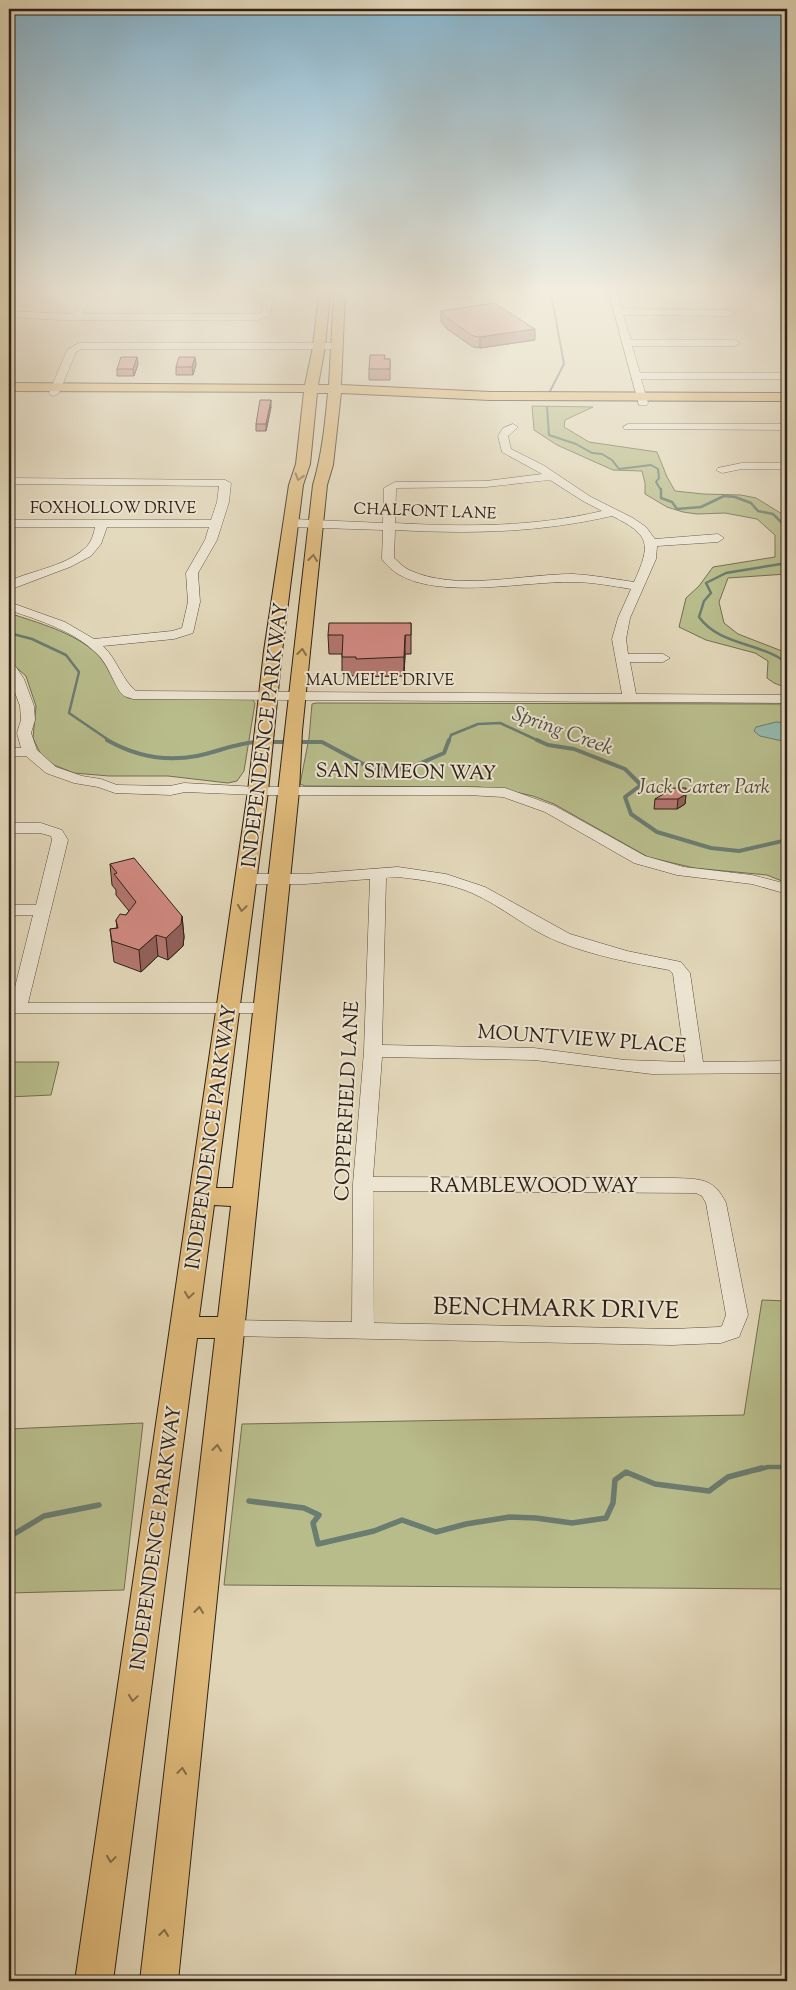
<svg xmlns="http://www.w3.org/2000/svg" width="796" height="1990" font-family="'Sorts Mill Goudy',serif">
<style>
.green{fill:#b8bc8b;stroke:#726e52}
.water{fill:#95b9ac;stroke:#6b7c71}
.lines{fill:none;stroke-linecap:round;stroke-linejoin:round}
.stream-far4{stroke:#6b7c71;stroke-width:2}
.stream-far3{stroke:#6b7c71;stroke-width:2.5}
.stream-far2{stroke:#6b7c71;stroke-width:4}
.stream-far1{stroke:#6b7c71;stroke-width:4.5}
.stream{stroke:#6b7c71;stroke-width:5.5}
.minor-casing{stroke:#5a4e40;stroke-width:1}
.major-casing{stroke:#2d2118;stroke-width:2}
.minor{fill:#ece4d1;fill-rule:evenodd}
.major{fill:#e0bb7c;fill-rule:evenodd}
.wall{fill:#b3766f;stroke:#2d2118}
.shaded-wall{fill:#92605a;stroke:#2d2118}
.building{fill:#d08981;stroke:#2d2118}
.oneway{stroke:#866e4a}
.labels{text-anchor:middle;stroke-width:4;stroke-linejoin:round;paint-order:stroke}
.far-street-label{font-size:16px;fill:#2d2118;stroke:#ece4d1}
.street-label{font-size:20px;fill:#2d2118;stroke:#ece4d1}
.park-label{font-size:20px;font-style:italic;fill:#504835;stroke:#ece4d1}
.water-label{font-size:21px;font-style:italic;fill:#4c4f44;stroke:#ece4d1}
.near-street-label{font-size:24px;fill:#2d2118;stroke:#ece4d1}
</style>
<rect width="100%" height="100%" fill="#e1d6b8"/>
<filter id="stains"><feTurbulence type="fractalNoise" baseFrequency=".004" numOctaves="4"/><feColorMatrix values="0 0 0 0 .2 0 0 0 0 .09 0 0 0 0 .02 0 0 0 .5 -.17"/></filter>
<radialGradient id="worn" r=".72"><stop offset=".6" stop-color="#630" stop-opacity="0"/><stop offset="1" stop-color="#630" stop-opacity=".3"/></radialGradient>
<path class="green" d="M532 406 593 407 565 420 564 427 589 442 657 452 667 477 675 491 703 494 741 495 756 498 787 517V574L728 578 719 602 724 623 738 634 787 653V688L774 683 767 678 768 661 755 653 706 640 679 627 686 598 699 586 713 567 775 557V535L757 519 725 513 697 514 683 512 667 507 645 494V483L642 471 613 470 557 445 534 430Z
M9 613C38 623 74 632 97 654 111 668 112 685 128 698L252 699 255 703 244 771 237 781 228 783 168 776H109L74 773 54 765 41 755 33 738 36 706 26 676 9 661Z
M316 703 787 704V883L767 875 694 868 648 857 554 804 533 796 511 791 479 787 305 786 300 784 309 738 312 704Z
M9 1062H59L51 1095 9 1097Z
M762 1300 787 1301V1589L224 1585 242 1424 744 1415Z
M143 1423 124 1590 9 1593V1429Z"/>
<path class="water" d="M776 722 787 723V742L760 736 754 731 756 727Z"/>
<g class="lines">
<path class="stream-far4" d="M549 393 564 364 551 293
M547 407 549 435 576 444 592 453 602 454 612 460 619 469 651 465 658 469 659 478 656 482 661 490"/>
<path class="stream-far3" d="M661 489V498L672 502 677 509 701 507 724 496 735 497 751 503 758 511 773 514 787 528
M787 563 726 573 706 583 711 593 704 601 699 617C720 646 760 642 787 663
M9 633 32 639 66 655 79 672 69 713 110 741
M449 741 451 735 478 724 500 723 539 741"/>
<path class="stream-far2" d="M107 740C135 756 165 762 197 756 217 752 236 743 257 742
M537 740 548 745 574 749 625 769 641 785 625 797 631 814 657 832 711 848 739 851 787 840
M269 742H287
M296 742H322L365 765 391 771 412 767 444 753 449 740"/>
<path class="stream-far1" d="M757 1470 768 1467H787"/>
<path class="stream" d="M249 1501 304 1508 319 1515 313 1523 318 1544 374 1531 402 1520 436 1532 466 1524 510 1517 536 1518 572 1523 606 1518 613 1503 615 1480 626 1472 655 1484 709 1491 728 1477 762 1468
M9 1537 44 1516 99 1505"/>
<defs>
<path id="minor" d="M85 293H93L83 314H261L266 293H274L270 316 258 320H60L9 317V311L74 314Z
M609 293H617L622 309 730 310 735 313 730 316 623 315 631 340H735L740 343 735 346H632L640 373H787V379H641L648 403 647 405H639Z
M79 343H338L343 346 338 349H81L76 352 59 393 54 396 50 395 49 393 67 350Z
M513 424 518 427 508 436 511 449 543 465 591 497 633 518 646 527 655 539 718 534 724 538 718 542 657 546 656 559 630 618 626 639 628 654H663L670 658 663 662H630L636 694 787 695V703L133 699 124 696 120 692C113 681 109 668 101 658 78 632 41 621 9 610V602L65 622 94 639 172 631 182 628 188 602 186 573 205 540 209 527H107L101 544 91 556 70 567 9 590V581C33 570 69 566 88 545 92 540 94 533 95 527H9V520H211L217 502 219 486 9 484V478L225 480 231 483 229 502 217 540 198 573 200 602 193 633 174 639 103 646C117 659 122 680 136 691L622 694 612 639 618 618 631 589C612 586 592 582 573 582 525 581 441 600 398 574 393 571 388 566 384 562L382 559 383 530 292 527 286 523 292 519 383 523 384 488 395 482 486 481 542 474 502 452 498 436 503 428ZM550 480 583 501 602 511C534 527 465 527 395 523L396 489 397 488 486 487ZM612 516C651 535 651 544 634 582 614 579 593 575 573 574 521 574 457 592 409 570 403 567 399 562 394 558L395 530C471 534 537 533 612 516Z
M628 424H787V430L624 429 623 427Z
M742 463H787V469H742L722 473 716 470 718 468Z
M9 663 14 664 24 679 34 706 35 720 31 733 37 750 56 767 82 776 101 779 117 785 170 786 184 783 258 787H468L505 788 555 806 645 856 684 867 752 875 787 884V894L752 884 677 875 634 863 545 812 503 797 468 795H258L185 792 171 795 115 793 98 787 74 783 46 773 26 756H9V748H21L17 733 21 720 20 706 9 677Z
M9 823H41L62 830 68 840 28 1003H265L271 1004 274 1008 271 1012 265 1013H9V1003H11L33 915H9V905H36L52 840 51 836 40 833H9Z
M398 867 446 874 485 887 570 934 627 951 681 962 690 973 703 1062 787 1061V1073L652 1074 534 1060 382 1057 373 1177 675 1178C700 1179 714 1178 726 1203L748 1315 739 1337 721 1343 672 1345 230 1336 222 1334 219 1328 222 1322 230 1320 352 1322 353 1184 364 1051 370 879 305 884H246L240 882 238 879 240 876 246 874H305ZM398 877C423 880 449 883 472 893 502 906 528 930 559 942 594 956 632 963 669 970L673 974 685 1062 625 1060 534 1048 382 1045 386 878ZM373 1191 696 1193 702 1196 706 1203 726 1315 722 1326 719 1327 672 1329 374 1323Z"/>
<path id="major" d="M319 293H330L325 347 318 385H329L334 293H345L341 385 490 392 787 393V401L490 400 341 393 333 465 327 485 302 731 299 791 178 1981H140L215 1338H197L113 1981H75L248 791 264 651 289 485 296 464 304 392 9 391V383L305 385 313 347ZM317 393H328C325 424 322 455 313 485L233 1188H216L268 791 282 651 303 485 310 464ZM214 1205 231 1206 218 1317H199Z"/>
</defs>
<use href="#minor" class="minor-casing"/>
<use href="#major" class="major-casing"/>
<use href="#minor" class="minor"/>
<use href="#major" class="major"/>
</g>
<path class="wall" d="M441 311 535 340 480 348 473 347 447 329 441 322Z
M384 359H390V380H369V369Z
M138 364 134 376H117V369Z
M196 364 193 375H176V367Z
M271 407 266 431H256V424Z
M411 623V654H405L404 676 356 677V676H342V654H329L328 635Z
M686 794 685 804 677 809H654L655 799Z
M110 864 182 916 184 937 183 946 168 960 158 956 141 972 114 962 110 929 117 928 116 920 126 915 129 911 116 895V890L112 885Z"/>
<path class="shaded-wall" d="M535 329V340L480 348V337Z
M137 357 138 364 134 376 133 369Z
M195 357 196 364 193 375 192 367Z
M271 400V407L266 431V424Z
M405 635V654L404 676V657Z
M686 794 685 804 677 809 678 799Z
M182 916 184 937 183 946 168 960 166 938Z
M156 935 158 956 141 972 139 950Z"/>
<path class="building" d="M494 303 535 329 480 337 473 336 447 318 441 311Z
M370 355H385L384 359H390V369H369Z
M121 357H137L133 369H117Z
M179 357H195L192 367H176Z
M260 400H271L266 424H256Z
M329 623H411V635H405L404 657 356 659V657H342L343 635H328Z
M674 788H686V794L678 799H655Z
M134 858 182 916 181 924 166 938 156 935 139 950 112 941 110 929 118 928 116 920 120 914 126 915 136 902 114 874 117 873 110 864Z"/>
<defs><path id="oneway-chevron" d="M-2-3.5L2.5 0L-2 3.5" fill="none" stroke-width="1.6" stroke-linecap="round" stroke-linejoin="round" transform="scale(1.25)"/></defs>
<g class="oneway">
<use href="#oneway-chevron" transform="translate(299 477) rotate(107)"/>
<use href="#oneway-chevron" transform="translate(313 558) rotate(-83)"/>
<use href="#oneway-chevron" transform="translate(302 652) rotate(-83)"/>
<use href="#oneway-chevron" transform="translate(242 908) rotate(98)"/>
<use href="#oneway-chevron" transform="translate(189 1295) rotate(98)"/>
<use href="#oneway-chevron" transform="translate(217 1448) rotate(-84)"/>
<use href="#oneway-chevron" transform="translate(199 1610) rotate(-84)"/>
<use href="#oneway-chevron" transform="translate(133 1698) rotate(98)"/>
<use href="#oneway-chevron" transform="translate(182 1771) rotate(-84)"/>
<use href="#oneway-chevron" transform="translate(111 1859) rotate(98)"/>
<use href="#oneway-chevron" transform="translate(164 1933) rotate(-84)"/>
</g>
<linearGradient id="sky" x2="0" y2="1"><stop stop-color="#87b6d0"/><stop offset="0.51" stop-color="#f2eddf"/><stop offset="1" stop-color="#f2eddf" stop-opacity="0"/></linearGradient>
<rect width="796" height="571" fill="url(#sky)"/>
<g class="labels">
<g class="far-street-label">
<text x="113" y="513">FOXHOLLOW DRIVE</text>
<text transform="translate(425 510) rotate(2)" y="6">CHALFONT LANE</text>
<text x="380" y="685">MAUMELLE DRIVE</text>
</g>
<g class="street-label">
<text transform="translate(264 735) rotate(-83)" y="7">INDEPENDENCE PARKWAY</text>
<text transform="translate(406 771) rotate(1)" y="7">SAN SIMEON WAY</text>
<text transform="translate(582 1038) rotate(4)" y="7">MOUNTVIEW PLACE</text>
<text transform="translate(346 1101) rotate(-87)" y="7">COPPERFIELD LANE</text>
<text transform="translate(210 1137) rotate(-82)" y="7">INDEPENDENCE PARKWAY</text>
<text x="534" y="1192">RAMBLEWOOD WAY</text>
<text transform="translate(155 1538) rotate(-82)" y="7">INDEPENDENCE PARKWAY</text>
</g>
<g class="park-label">
<text x="704" y="793">Jack Carter Park</text>
</g>
<g class="water-label">
<text transform="translate(563 730) rotate(20)" y="7">Spring Creek</text>
</g>
<g class="near-street-label">
<text transform="translate(556 1308) rotate(1)" y="8">BENCHMARK DRIVE</text>
</g>
</g>
<rect width="796" height="1990" fill="none" stroke="#e1d6b8" stroke-width="30"/>
<rect x="10" y="10" width="776" height="1970" fill="none" stroke="#2d2118" stroke-width="2.5"/>
<rect x="15" y="15" width="766" height="1960" fill="none" stroke="#2d2118"/>
<rect width="100%" height="100%" filter="url(#stains)"/>
<rect width="100%" height="100%" fill="url(#worn)"/>
</svg>
